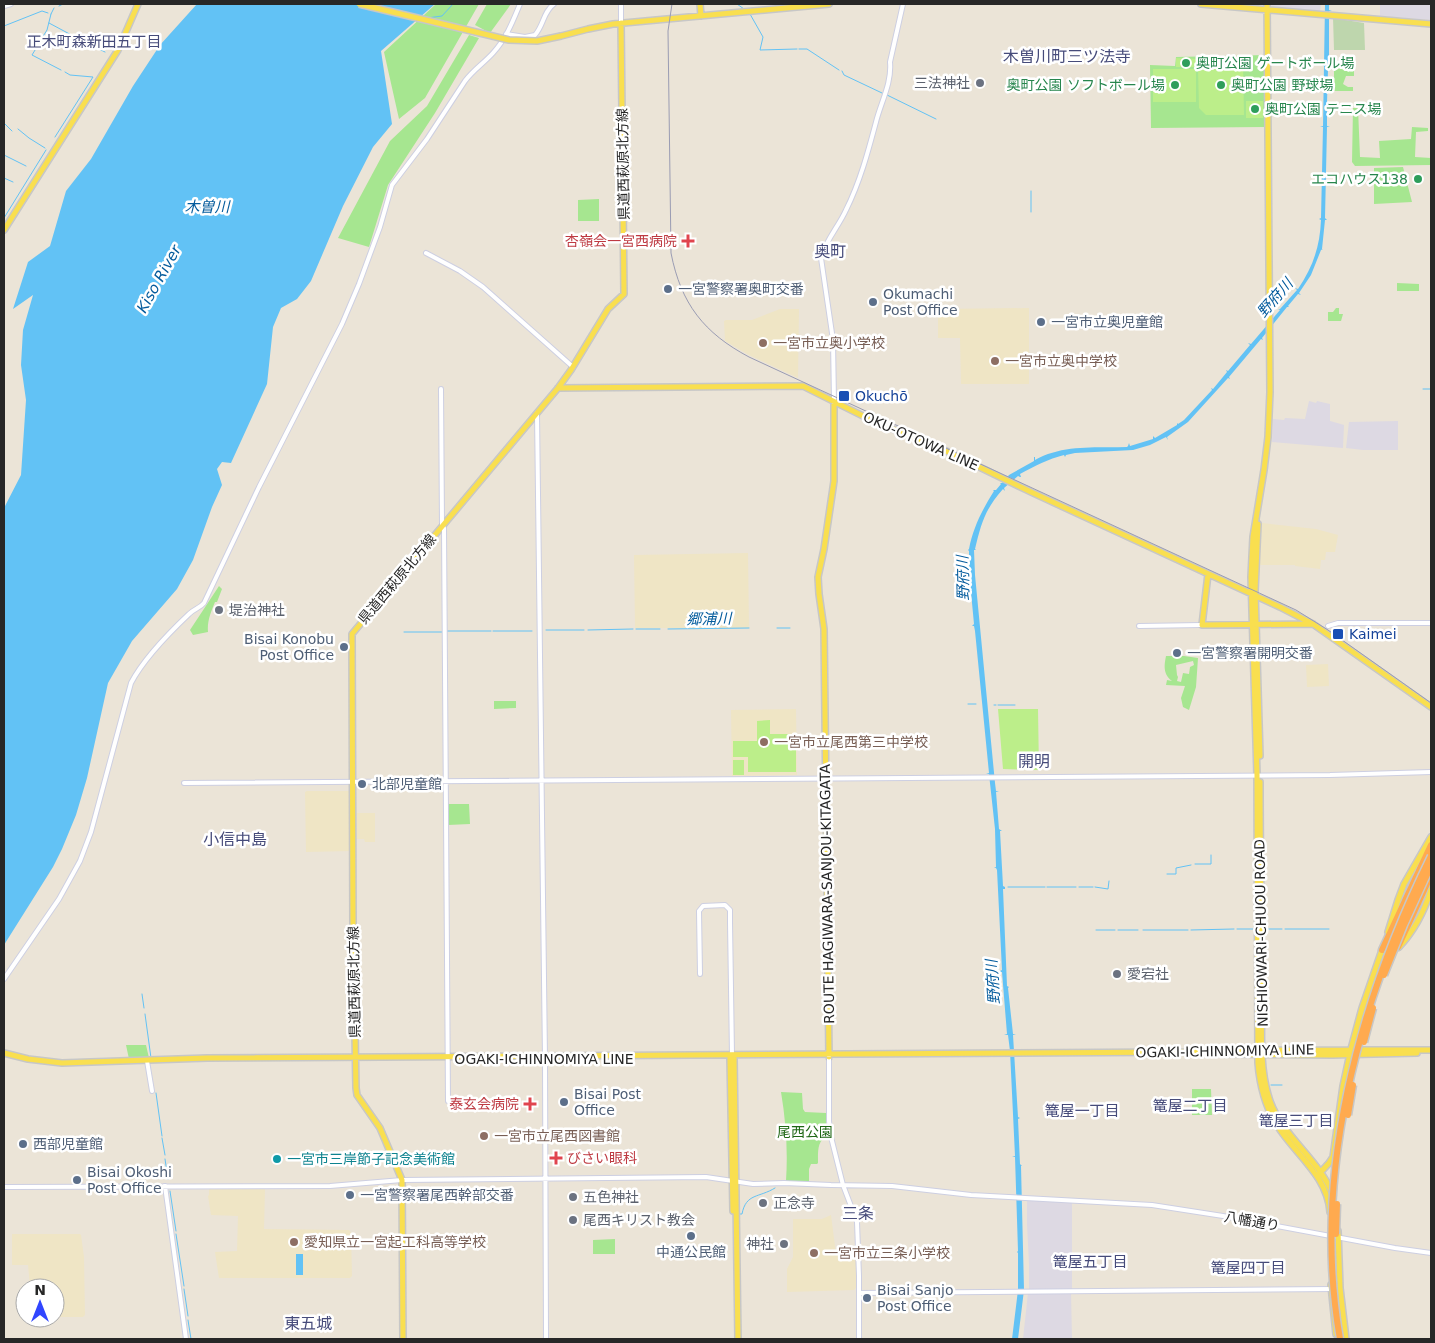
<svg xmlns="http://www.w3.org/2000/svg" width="1435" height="1343" font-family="'DejaVu Sans','Noto Sans JP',sans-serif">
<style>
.industrial{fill:#ddd9e3}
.education{fill:#efe5c5}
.green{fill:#a6e690;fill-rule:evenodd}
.cemetery{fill:#bed6ad}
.pitch{fill:#bcee8a}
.water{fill:#62c2f5}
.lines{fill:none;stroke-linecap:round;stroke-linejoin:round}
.stream{stroke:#62c2f5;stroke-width:1}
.minor-casing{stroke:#cdcfe2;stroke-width:6}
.major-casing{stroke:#c7c7c7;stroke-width:8}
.highway-casing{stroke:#c7c7c7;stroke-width:9}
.minor{stroke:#fff;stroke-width:4}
.major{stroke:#f9df4f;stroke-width:5}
.highway{stroke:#ffaa4f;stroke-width:6}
.rail{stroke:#9a9cb3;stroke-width:1}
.major-bridge-casing{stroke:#c7c7c7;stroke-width:8;stroke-linecap:butt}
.highway-bridge-casing{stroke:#c7c7c7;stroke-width:9;stroke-linecap:butt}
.major-bridge{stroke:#f9df4f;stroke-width:5}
.highway-bridge{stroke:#ffaa4f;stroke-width:6}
.leisure-dot{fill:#2e9e5b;stroke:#fff;stroke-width:2}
.worship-dot{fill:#6b7280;stroke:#fff;stroke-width:2}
.health-dot{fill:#e0444e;stroke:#fff;stroke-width:2}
.service-dot{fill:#5c6f8a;stroke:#fff;stroke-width:2}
.education-dot{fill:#8d6e63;stroke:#fff;stroke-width:2}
.transit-dot{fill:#1a4fb4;stroke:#fff;stroke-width:2}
.culture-dot{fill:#0f9aa8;stroke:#fff;stroke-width:2}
.labels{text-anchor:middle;stroke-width:5;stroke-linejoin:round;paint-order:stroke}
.leisure-label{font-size:14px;fill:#27864d;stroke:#fff;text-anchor:start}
.worship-label{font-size:14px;fill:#5b616d;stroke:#fff;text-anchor:start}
.street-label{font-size:14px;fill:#272727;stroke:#fff}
.health-label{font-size:14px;fill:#be3a42;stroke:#fff;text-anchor:end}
.service-label{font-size:14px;fill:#4e5e75;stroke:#fff;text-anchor:start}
.education-label{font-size:14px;fill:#785e54;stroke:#fff;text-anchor:start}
.transit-label{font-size:14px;fill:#164399;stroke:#fff;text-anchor:start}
.park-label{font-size:14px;fill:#1f6715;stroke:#fff}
.culture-label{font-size:14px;fill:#0d838f;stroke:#fff;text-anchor:start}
.neighbourhood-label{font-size:15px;fill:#464b7a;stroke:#fff}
.water-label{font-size:15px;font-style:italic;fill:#055c9d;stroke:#fff}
.quarter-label{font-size:16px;fill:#464b7a;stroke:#fff}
</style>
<rect width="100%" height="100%" fill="#ebe4d7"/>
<path class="industrial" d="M1271 4H1321L1320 11 1272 8 1271 7Z
M1380 4H1431V20L1380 16Z
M1309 401 1316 403 1317 401 1330 404V421L1344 425 1343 448 1272 442 1273 419 1284 420 1285 418 1305 419Z
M1398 421V450H1363L1346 448 1349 422Z
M1027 1200 1072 1202V1289H1029V1264L1027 1224Z
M1071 1292 1072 1339H1023L1028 1293Z"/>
<path class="education" d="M1029 308V384H961L960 338H938V309Z
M780 309H799L798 378 749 355 725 341 724 321 726 320H752Z
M1262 523 1316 529 1338 535 1335 552H1326L1325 560H1321L1320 569 1295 566V565H1257Z
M748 553 749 628H635L634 555Z
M1328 664 1329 686 1307 687 1306 665Z
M796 709 797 775 732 776 731 710Z
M307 791H350L351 851 306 852 305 792Z
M357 813H375V842H365L364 839H357Z
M209 1189H265L264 1229 349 1230 351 1233 352 1276 350 1278H219L215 1252 237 1251 238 1216 211 1215 208 1196 209 1195Z
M831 1215 836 1254 854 1253 856 1256V1288L854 1290 787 1292V1269L793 1257V1219H822Z
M12 1234H80L81 1235 84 1257 85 1315 83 1317H55V1288H38V1286H30L28 1265H12Z"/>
<path class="green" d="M436 4H479L425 98 399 119 384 52Z
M487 4H511L490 33 475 25Z
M469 35 479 38 435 113 388 185 369 247 338 238 390 141 427 106Z
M1266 55 1265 127 1151 128 1150 65 1175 66 1176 57Z
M1354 67V76H1346L1343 84 1348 87H1353V91H1334V68Z
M1353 108H1358L1360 157 1380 158 1379 141 1411 139 1412 127 1428 128V131L1416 132 1415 157 1431 158V165L1355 166 1352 162Z
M1403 167 1412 202 1374 204V168Z
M599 199V221H578V200Z
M1397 283 1419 284V291H1397Z
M1336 308H1339V314H1343L1341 321H1328V312H1333Z
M219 586 222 589 217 602H215C211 612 207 621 208 632L193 635 190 630Z
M1166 656H1184L1198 658 1196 687 1189 710 1183 707 1181 698 1185 686 1166 685 1167 680 1172 681C1163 674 1164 666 1166 656ZM1193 661 1194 665 1190 667 1189 674 1183 673 1181 682 1177 681 1178 677 1177 675 1176 665Z
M494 701H516V708L494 709Z
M448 804H469L470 824 448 825Z
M126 1045H146L149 1058 129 1059Z
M1192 1089H1211L1212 1115H1192Z
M781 1092 802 1093 803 1109 805 1112 826 1113 827 1135C817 1142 818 1151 818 1163L817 1164H811L809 1169V1182L786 1181C788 1151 786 1122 781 1092Z
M615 1239V1254H593V1240Z"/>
<path class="cemetery" d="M1333 18 1364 23 1365 50H1334Z"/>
<path class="pitch" d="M1176 58 1196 59V67H1176Z
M1243 61 1244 115H1206L1199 108 1198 69 1206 62Z
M1153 69H1196V102H1153Z
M1246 101H1263V118H1246Z
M998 709H1038L1039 770 1003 769Z
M770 720V734H796V772H748V757H733V741H757V721Z
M733 760H744V775H733Z"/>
<path class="water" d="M197 4H435L381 51 392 124 373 147 343 206 311 281 297 299 281 308 273 327 267 384 231 463 222 462 217 469 222 485 212 507 193 560 177 589 132 641 108 683 87 778 76 815 62 849 53 867 4 945V508L21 475 26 400 21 365 23 330 33 295 13 309 28 262 50 246 66 191 91 159 133 86 160 45Z
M1325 4H1329V10L1332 11H1329V58L1331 59 1328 60V69L1330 70H1328L1327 102 1330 103 1327 104V126L1330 127H1327L1325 218 1327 220H1325L1322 249H1323L1321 250 1311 275 1299 293 1301 295 1298 294 1288 306 1289 307H1287L1262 338 1263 340 1261 339 1229 377 1230 379 1228 378 1188 422 1167 437 1168 440 1166 437 1150 445 1133 450 1075 453 1066 455 1065 457 1064 455C1048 459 1035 466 1020 474L1021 477H1020L1018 476 1004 488 1005 491 1003 489C985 509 981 524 975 549L976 550H974L975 575 995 783 996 791H999L996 792 999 829 1002 831H1000L1003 886 1005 887V889H1003L1007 986 1009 987 1008 988 1013 1034H1016L1013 1035 1018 1117 1020 1118 1018 1119 1020 1164 1022 1166H1021L1024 1290 1018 1339H1012L1018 1290V1253L1017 1252 1018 1251 1015 1157H1012L1015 1156 1010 1051 1008 1035H1004L1007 1034 1002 972H998L1002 970 997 870 996 868H994L996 867 995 829 989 774H986L989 773 975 631 974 626H972L974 624 969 571V551L968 550 969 549C973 528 982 510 994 491L993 490H996L1001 484 1000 483H1002L1009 475 1034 461V457H1035V460C1063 444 1097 448 1127 447L1128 446 1129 443 1130 446 1153 439V436L1155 438 1177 425V423L1178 424 1184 420 1212 390 1211 388 1213 389 1227 372 1226 370 1228 371 1250 345 1248 343 1251 344 1280 310 1278 309H1280L1297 290 1295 288 1298 289C1313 267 1320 246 1321 220L1319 219 1321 218 1323 127 1320 126H1323L1324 66 1322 65H1324Z
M296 1254H303V1275H296Z"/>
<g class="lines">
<path class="stream" d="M737 4 744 9
M59 6 63 4
M51 14 54 8
M750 14 763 37 760 50 797 49
M427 18 442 16 453 4
M49 23 77 38
M4 26 42 11 48 13
M42 38 47 30 51 14
M81 40 105 52
M40 42 32 55 61 70
M799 49H807L839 70
M842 71 844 75 882 93
M887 95 936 119
M4 123 12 131
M18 129 29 138 45 148
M55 137 93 77 70 75 65 72
M4 155 26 166
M4 178 13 182
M1031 191V212
M4 218 46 150
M1423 389H1431
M777 628H790
M636 629H660
M668 629 749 628
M546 630H584
M588 630 633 629
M447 631H491
M493 631H532
M404 632H442
M968 704H976
M994 705H996
M998 705H1015
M1195 864H1211V855
M1167 874H1176V868L1191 865
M1008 887H1045
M1047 887H1076
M1079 887H1093
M1095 887 1108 889 1109 881
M1237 929H1254
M1265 929H1282
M1285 929H1329
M1096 930H1115
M1118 930H1138
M1143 930H1188
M1191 930 1234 929
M142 994 144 1008
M145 1014 151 1058
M1271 1085H1282
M156 1093 162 1136
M162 1138 165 1155
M165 1159 168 1179
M170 1191 176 1231
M740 1214H742C746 1193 759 1198 775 1188
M176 1234 184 1286
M184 1289 188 1316
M188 1320 191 1339"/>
<defs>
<path id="minor" d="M4 6 11 4
M621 23V4
M506 34 525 37 535 35C544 25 543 12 554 4
M426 253 460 271 483 287 573 367
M441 389 442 525 444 528 448 1101
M834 402 833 340 821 258C825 241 839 226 846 210 860 182 868 152 876 122 881 102 892 83 890 62L903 4
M537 413 545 1059 546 1339
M1139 626 1202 625
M1328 626 1338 623H1431
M184 783 1330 775 1431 772
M700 974 699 911 703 906 725 905 730 910V922L732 1055
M4 979 59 899 80 861 91 832 131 683C143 660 170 632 189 614 194 609 200 608 204 603L259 487 342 324 359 284 380 227 392 185 427 139 465 81C473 70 484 63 493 53 506 39 513 21 520 4
M829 1057V1121L831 1137 843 1185 857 1222 859 1276V1339
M147 1061 152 1091
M165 1186 186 1339
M4 1187 330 1186 402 1180 706 1177 753 1184 784 1183 831 1185 892 1186 971 1195 1152 1205 1223 1216 1395 1248 1431 1253
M859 1293 1334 1289"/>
<path id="major" d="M700 4 701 16
M1201 4 1431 24
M1267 4 1270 392 1268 437 1264 470 1253 537 1251 577 1257 775 1258 1063C1260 1087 1266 1111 1281 1131 1298 1156 1328 1178 1330 1212
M561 36 588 29 613 24 829 4
M4 230 118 50 138 4
M558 388 803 386 873 421 938 447 1031 492 1280 607 1313 624 1431 707
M1258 524 1255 591 1260 756
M1208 574 1202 625 1313 624
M1260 782C1260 850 1261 919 1262 987 1262 1023 1258 1067 1270 1101 1283 1137 1319 1159 1333 1195
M1388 932 1398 900 1404 884 1431 837
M1399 947C1415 930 1424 912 1431 890
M1358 1037 1370 996 1376 981
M4 1053 28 1059 62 1063 207 1058 1189 1052C1270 1049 1351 1050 1431 1050
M1208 1054 1332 1055 1417 1053
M732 1055 734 1058 738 1339
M732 1055 730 1058 733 1211
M829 1057 824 629 819 594 818 577 824 549 834 481V402
M1319 1174 1329 1163 1333 1157 1343 1086 1351 1049 1362 1008 1383 947
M1338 1231 1340 1288 1346 1339
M1331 1285 1336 1334
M403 1339 402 1180 380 1128 357 1095 356 1088 353 923 352 634 558 388 571 370 608 309 624 294 621 23"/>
<path id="highway" d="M1398 947 1431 875
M1382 950 1431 845"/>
</defs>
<use href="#minor" class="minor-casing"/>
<use href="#major" class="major-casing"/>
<use href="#highway" class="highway-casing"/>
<use href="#minor" class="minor"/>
<use href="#major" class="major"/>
<use href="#highway" class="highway"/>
<path class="rail" d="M672 4 668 31 671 253C681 304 704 333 749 357L1296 610 1328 630 1431 703"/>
<defs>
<path id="major-bridge" d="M359 4 509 40 537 41 561 36"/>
<path id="highway-bridge" d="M1384 975 1404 925 1431 866
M1364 1042 1373 1008
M1348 1115 1353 1085
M1336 1234 1337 1204
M1340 1339C1311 1175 1359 1002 1431 856"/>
</defs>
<use href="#major-bridge" class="major-bridge-casing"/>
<use href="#highway-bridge" class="highway-bridge-casing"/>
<use href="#major-bridge" class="major-bridge"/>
<use href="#highway-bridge" class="highway-bridge"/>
</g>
<g class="leisure-dot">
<circle cx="1186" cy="63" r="5"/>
<circle cx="1175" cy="85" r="5"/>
<circle cx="1221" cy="85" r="5"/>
<circle cx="1255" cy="109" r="5"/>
<circle cx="1418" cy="179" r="5"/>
</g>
<g class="worship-dot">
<circle cx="980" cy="83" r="5"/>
<circle cx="219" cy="610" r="5"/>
<circle cx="1117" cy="974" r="5"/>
<circle cx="573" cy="1197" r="5"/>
<circle cx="763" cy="1203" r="5"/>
<circle cx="573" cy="1220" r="5"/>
<circle cx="784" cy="1244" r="5"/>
</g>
<g class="health-dot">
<path d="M685.5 233.5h5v5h5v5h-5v5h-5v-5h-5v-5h5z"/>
<path d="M527.5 1096.5h5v5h5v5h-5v5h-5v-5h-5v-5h5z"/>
<path d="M553.5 1150.5h5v5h5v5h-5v5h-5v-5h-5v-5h5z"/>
</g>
<g class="service-dot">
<circle cx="668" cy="289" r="5"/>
<circle cx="873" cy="302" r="5"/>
<circle cx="1041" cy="322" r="5"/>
<circle cx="344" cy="647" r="5"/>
<circle cx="1177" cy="653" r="5"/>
<circle cx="362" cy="784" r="5"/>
<circle cx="564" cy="1102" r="5"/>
<circle cx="23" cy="1144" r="5"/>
<circle cx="77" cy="1180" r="5"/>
<circle cx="350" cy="1195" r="5"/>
<circle cx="691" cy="1236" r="5"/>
<circle cx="867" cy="1298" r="5"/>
</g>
<g class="education-dot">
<circle cx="763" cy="343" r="5"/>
<circle cx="995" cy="361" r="5"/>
<circle cx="764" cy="742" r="5"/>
<circle cx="484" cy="1136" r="5"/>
<circle cx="294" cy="1242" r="5"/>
<circle cx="814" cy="1253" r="5"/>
</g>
<g class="transit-dot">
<rect x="838" y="390" width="12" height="12" rx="2.5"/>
<rect x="1332" y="628" width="12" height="12" rx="2.5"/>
</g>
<circle class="culture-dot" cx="277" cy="1159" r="5"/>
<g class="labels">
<g class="leisure-label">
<text x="1196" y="68">奥町公園 ゲートボール場</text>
<text x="1165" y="90" text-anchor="end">奥町公園 ソフトボール場</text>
<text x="1231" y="90">奥町公園 野球場</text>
<text x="1265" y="114">奥町公園 テニス場</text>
<text x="1408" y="184" text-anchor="end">エコハウス138</text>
</g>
<g class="worship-label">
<text x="970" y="88" text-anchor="end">三法神社</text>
<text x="229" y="615">堤治神社</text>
<text x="1127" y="979">愛宕社</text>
<text x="583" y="1202">五色神社</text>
<text x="773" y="1208">正念寺</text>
<text x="583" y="1225">尾西キリスト教会</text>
<text x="774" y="1249" text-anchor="end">神社</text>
</g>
<g class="street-label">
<text transform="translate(623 164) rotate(-91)" y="5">県道西萩原北方線</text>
<text transform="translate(921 441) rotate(24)" y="5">OKU-OTOWA LINE</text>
<text transform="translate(397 579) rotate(-50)" y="5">県道西萩原北方線</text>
<text transform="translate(827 894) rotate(-91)" y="5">ROUTE HAGIWARA-SANJOU-KITAGATA</text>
<text transform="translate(1261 933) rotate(-91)" y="5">NISHIOWARI-CHUOU ROAD</text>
<text transform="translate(354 982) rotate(-91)" y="5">県道西萩原北方線</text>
<text transform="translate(1225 1051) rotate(-1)" y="5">OGAKI-ICHINNOMIYA LINE</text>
<text x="544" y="1064">OGAKI-ICHINNOMIYA LINE</text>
<text transform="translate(1252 1221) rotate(10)" y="5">八幡通り</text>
</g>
<g class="health-label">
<text x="677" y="246">杏嶺会一宮西病院</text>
<text x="519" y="1109">泰玄会病院</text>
<text x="567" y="1163" text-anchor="start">びさい眼科</text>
</g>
<g class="service-label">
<text x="678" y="294">一宮警察署奥町交番</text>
<text x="883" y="299">Okumachi<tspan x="883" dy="16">Post Office</tspan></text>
<text x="1051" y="327">一宮市立奥児童館</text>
<text x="334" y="644" text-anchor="end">Bisai Konobu<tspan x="334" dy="16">Post Office</tspan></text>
<text x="1187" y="658">一宮警察署開明交番</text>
<text x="372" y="789">北部児童館</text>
<text x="574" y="1099">Bisai Post<tspan x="574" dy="16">Office</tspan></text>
<text x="33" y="1149">西部児童館</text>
<text x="87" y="1177">Bisai Okoshi<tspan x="87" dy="16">Post Office</tspan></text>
<text x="360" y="1200">一宮警察署尾西幹部交番</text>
<text x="691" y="1257" text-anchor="middle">中通公民館</text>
<text x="877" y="1295">Bisai Sanjo<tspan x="877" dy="16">Post Office</tspan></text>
</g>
<g class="education-label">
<text x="773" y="348">一宮市立奥小学校</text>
<text x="1005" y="366">一宮市立奥中学校</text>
<text x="774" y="747">一宮市立尾西第三中学校</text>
<text x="494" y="1141">一宮市立尾西図書館</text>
<text x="304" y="1247">愛知県立一宮起工科高等学校</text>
<text x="824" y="1258">一宮市立三条小学校</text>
</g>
<g class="transit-label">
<text x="855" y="401">Okuchō</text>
<text x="1349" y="639">Kaimei</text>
</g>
<g class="park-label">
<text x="805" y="1137">尾西公園</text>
</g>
<g class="culture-label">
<text x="287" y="1164">一宮市三岸節子記念美術館</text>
</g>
<g class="neighbourhood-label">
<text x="94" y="47">正木町森新田五丁目</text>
<text x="1190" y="1111">篭屋二丁目</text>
<text x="1082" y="1116">篭屋一丁目</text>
<text x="1296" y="1126">篭屋三丁目</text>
<text x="1090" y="1267">篭屋五丁目</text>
<text x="1248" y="1273">篭屋四丁目</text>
</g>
<g class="water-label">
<text x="207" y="212">木曽川</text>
<text transform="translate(159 279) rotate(-61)" y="5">Kiso River</text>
<text transform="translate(1275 298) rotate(-49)" y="5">野府川</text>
<text transform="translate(963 578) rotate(-91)" y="5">野府川</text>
<text transform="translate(709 619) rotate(-1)" y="5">郷浦川</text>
<text transform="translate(993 982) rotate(-94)" y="5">野府川</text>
</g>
<g class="quarter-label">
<text x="1067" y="62">木曽川町三ツ法寺</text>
<text x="830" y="257">奥町</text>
<text x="1034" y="767">開明</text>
<text x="235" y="845">小信中島</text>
<text x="858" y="1219">三条</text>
<text x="308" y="1329">東五城</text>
</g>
</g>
<rect width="1435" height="1343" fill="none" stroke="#272727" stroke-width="10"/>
<g transform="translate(40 1303)"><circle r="24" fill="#ffffff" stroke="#a9a9a9"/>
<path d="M0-4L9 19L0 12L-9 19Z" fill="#3146ff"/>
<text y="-8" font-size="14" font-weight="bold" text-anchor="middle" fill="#272727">N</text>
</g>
</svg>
